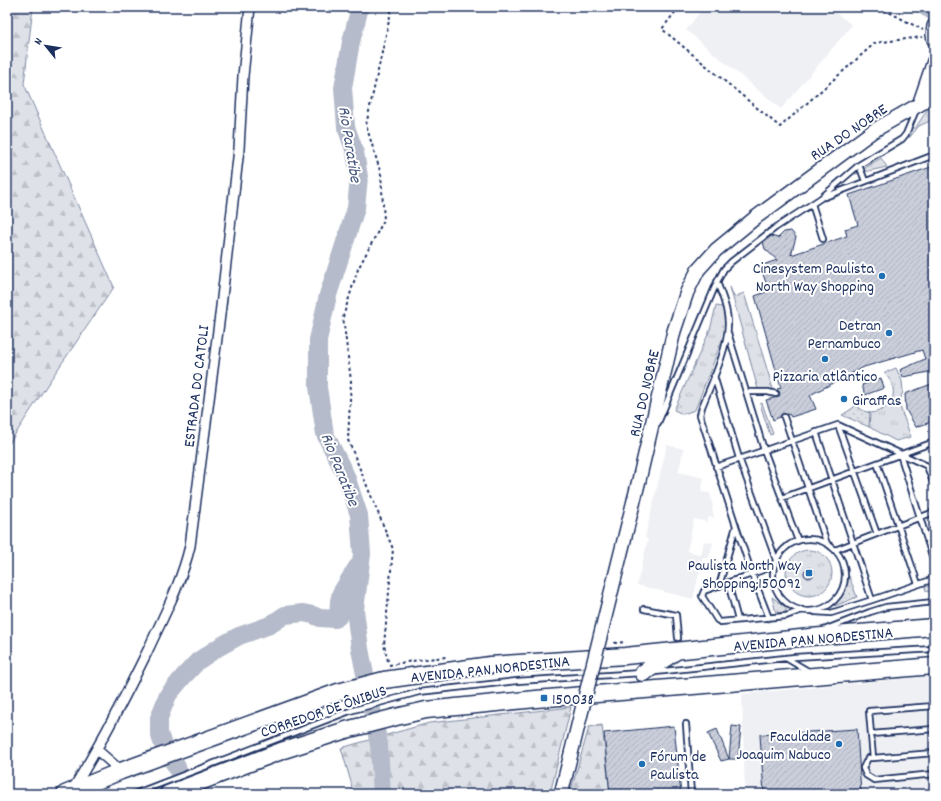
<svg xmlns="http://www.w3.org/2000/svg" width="941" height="801" font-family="Dekko,sans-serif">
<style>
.built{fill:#eff0f4}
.grass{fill:url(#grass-tufts);stroke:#7c88a2}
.forest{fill:url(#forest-firs);stroke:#7c88a2}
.park{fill:url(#park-dots);stroke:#7c88a2}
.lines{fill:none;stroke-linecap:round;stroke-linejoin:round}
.river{stroke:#b5bbca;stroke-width:18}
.building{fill:url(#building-hatch);stroke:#1b2f5e}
.service-casing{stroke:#1b2f5e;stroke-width:8}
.minor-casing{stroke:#1b2f5e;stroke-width:12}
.secondary-casing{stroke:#1b2f5e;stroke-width:16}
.trunk-casing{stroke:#1b2f5e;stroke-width:19}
.path{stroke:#1b2f5e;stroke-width:2;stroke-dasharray:3 3;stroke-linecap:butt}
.service{stroke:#fff;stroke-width:4.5}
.minor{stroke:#fff;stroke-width:9}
.secondary{stroke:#fff;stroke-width:13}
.trunk{stroke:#fff;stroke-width:16}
.secondary-bridge-casing{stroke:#1b2f5e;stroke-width:16;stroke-linecap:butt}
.secondary-bridge{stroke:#fff;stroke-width:13}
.poi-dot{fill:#1f6fb2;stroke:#fff;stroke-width:1.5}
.labels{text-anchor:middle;stroke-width:4;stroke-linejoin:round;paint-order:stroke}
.street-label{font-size:16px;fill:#1b2f5e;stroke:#fff}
.poi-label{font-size:16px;fill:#1b2f5e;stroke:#fff;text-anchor:end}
.water-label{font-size:17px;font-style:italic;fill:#49597e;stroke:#fff}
</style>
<defs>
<pattern id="grass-tufts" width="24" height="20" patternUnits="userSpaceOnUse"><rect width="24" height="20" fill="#dee1e7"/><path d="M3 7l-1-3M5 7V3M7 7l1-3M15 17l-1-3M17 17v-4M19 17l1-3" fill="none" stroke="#bec1c9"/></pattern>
<pattern id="forest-firs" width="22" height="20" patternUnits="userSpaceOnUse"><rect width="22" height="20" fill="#dee1e7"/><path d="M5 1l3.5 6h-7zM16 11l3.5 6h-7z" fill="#bec1c9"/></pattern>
<pattern id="park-dots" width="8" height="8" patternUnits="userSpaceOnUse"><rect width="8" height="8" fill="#dee1e7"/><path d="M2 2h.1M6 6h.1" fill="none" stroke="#bec1c9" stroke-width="1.8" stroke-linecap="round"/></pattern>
<pattern id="building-hatch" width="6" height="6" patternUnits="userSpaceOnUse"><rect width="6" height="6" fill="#caceda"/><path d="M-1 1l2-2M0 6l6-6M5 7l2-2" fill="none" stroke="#adb1be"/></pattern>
</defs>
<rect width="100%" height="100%" fill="#fff"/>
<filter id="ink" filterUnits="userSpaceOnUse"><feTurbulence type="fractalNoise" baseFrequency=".025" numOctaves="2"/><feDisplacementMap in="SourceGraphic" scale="8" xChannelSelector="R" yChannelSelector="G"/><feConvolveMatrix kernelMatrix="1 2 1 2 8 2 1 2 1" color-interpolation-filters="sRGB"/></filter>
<g filter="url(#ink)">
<path class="built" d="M704 7H828L852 25 781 109 686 30Z
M667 445 684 449 678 472 704 478 701 492 710 493 713 507 712 508 714 518 708 517 707 522 694 519 687 551 701 555 704 541 713 543 709 558 703 557 693 599 637 585 648 539 645 538Z
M934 676V794H745L742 694Z"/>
<path class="grass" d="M934 105V119L919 126 909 138 927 110Z
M881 158 887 167 855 174Z
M730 287 734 297 744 293 773 389 759 393Z
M716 306 722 307 727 317 724 335 695 410 683 414 674 410 710 330Z
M896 368 902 381 903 391 899 404 911 437 896 441 869 427 870 413C894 411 901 389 884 373Z
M762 403 773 434 770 435 760 404Z
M786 573a23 23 0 1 1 46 0a23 23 0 1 1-46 0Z
M934 584V593L926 591 925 587Z"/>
<path class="forest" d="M7 7H33L24 84 114 287 49 382 7 447Z
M571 707 550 794H353L351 782 341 748 429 723Z
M602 725 610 794H570L589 727Z"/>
<path class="park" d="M855 405 864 411 870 413 869 427 842 415 853 408Z
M849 576 857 597 835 606 834 603C842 595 847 588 849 576Z
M772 597 787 608 785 612 776 613Z"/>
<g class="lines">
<path class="river" d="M360 7 351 42 343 88 346 127 355 152 359 177 356 208 328 295 318 340V387L325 434 346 476 359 515 362 554 355 610 360 649 379 745 382 794
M925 7 934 12
M184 794 177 767 165 751 159 733V718L168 695 183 677 198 661 219 647 239 636 270 625 285 615 303 613 313 615 320 618 335 619 338 617 339 601 341 593 357 567"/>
</g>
<path class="building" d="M934 166V371L903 377 900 370 925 359 922 350 864 367 810 395 816 409 791 417 789 414 787 415 783 413 780 417 773 420 766 400 778 397 780 393 777 389 781 388 755 296 769 291 760 266 777 260 765 249 763 242 771 236 778 238 784 232 791 231 796 237 791 255 847 236 845 229 858 225 849 195Z
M881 378 884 388 865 395 862 385Z
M934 383V421L916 427 906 410 905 394Z
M804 573a5 5 0 1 1 10 0a5 5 0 1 1-10 0Z
M674 726 681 794H610L604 733Z
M732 726 741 727 738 759H729Z
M717 729 729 759 721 761 708 733Z
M857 729 861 794H764L760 735Z"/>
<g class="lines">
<defs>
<path id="service" d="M859 165 865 181
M825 197 934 155
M812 204 823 239
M717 282C722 295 728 310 728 324 728 349 711 384 702 407L700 415 736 526 752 574 769 618
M728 333 764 450 798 541
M714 376 739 458 776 560
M746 392H768L776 394
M784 417 827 544
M658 423 717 282 724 269 731 262 775 228 821 198 859 165 902 139 906 134 916 110
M838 425 877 534
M816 432 872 600
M900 454 934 562
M877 463 918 584
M927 466 934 485
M716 467 838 425 934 469
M782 498 934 442
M773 575a36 36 0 1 1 72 0a36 36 0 1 1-72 0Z
M835 550 934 512
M774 566 704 591 702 596 717 620 720 622 786 616 802 610
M728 583 738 620
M719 586 736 526
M644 609 676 615 678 638
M815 612 831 613 872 600 934 579
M824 630 870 612 886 607 934 602
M786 658 808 671
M655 672 795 657 934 649
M934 706 869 711 873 758H868L863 768 866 775 874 780 934 774
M686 724 691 794
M871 734 934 729
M873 758 934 753
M134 794 350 711 419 692 517 681 641 673"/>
<path id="minor" d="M97 750 121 771
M73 789C101 744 125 697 148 650 164 615 181 584 190 546L220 315 239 149 243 76 250 7"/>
<path id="secondary" d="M934 26 933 35 934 40
M919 105 934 61
M639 480 674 331 687 292 698 270 716 250 755 218 873 131 934 96"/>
<path id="trunk" d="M643 673 675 652
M65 794 121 771 338 692 384 680 490 665 625 656 810 637 934 627
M168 794 284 750 346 730 396 717 426 710 536 699 934 666"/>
</defs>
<use href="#service" class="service-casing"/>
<use href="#minor" class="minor-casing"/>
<use href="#secondary" class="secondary-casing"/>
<use href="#trunk" class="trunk-casing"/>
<path class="path" d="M679 7 662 29 780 127 875 43 922 37
M879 7 923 30
M614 643 626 642
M388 661 384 645 393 549 348 440 351 381 343 317 358 269 384 220 381 174 366 125 392 7
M389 665 418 660 446 657
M45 794 52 791"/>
<use href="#service" class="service"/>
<use href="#minor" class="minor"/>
<use href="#secondary" class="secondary"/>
<use href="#trunk" class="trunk"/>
<defs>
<path id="secondary-bridge" d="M561 794 639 480"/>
</defs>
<use href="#secondary-bridge" class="secondary-bridge-casing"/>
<use href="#secondary-bridge" class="secondary-bridge"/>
</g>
</g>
<g class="poi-dot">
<circle cx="882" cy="276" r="4"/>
<circle cx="889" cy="333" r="4"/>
<circle cx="825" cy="359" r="4"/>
<circle cx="844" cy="399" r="4"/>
<rect x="805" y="569" width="8" height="8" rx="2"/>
<rect x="540" y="694" width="8" height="8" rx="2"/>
<circle cx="839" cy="744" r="4"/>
<circle cx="642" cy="764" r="4"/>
</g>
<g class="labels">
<g class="street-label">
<text transform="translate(848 131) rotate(-34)" y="6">RUA DO NOBRE</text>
<text transform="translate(195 386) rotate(-83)" y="6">ESTRADA DO CATOLI</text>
<text transform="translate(643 393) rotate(-77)" y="6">RUA DO NOBRE</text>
<text transform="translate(813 638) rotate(-5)" y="6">AVENIDA PAN NORDESTINA</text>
<text transform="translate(490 668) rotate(-6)" y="6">AVENIDA PAN NORDESTINA</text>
<text transform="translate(323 710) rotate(-19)" y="6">CORREDOR DE ÔNIBUS</text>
</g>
<g class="poi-label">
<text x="874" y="273">Cinesystem Paulista<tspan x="874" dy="18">North Way Shopping</tspan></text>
<text x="881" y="330">Detran<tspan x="881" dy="18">Pernambuco</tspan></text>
<text x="825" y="381" text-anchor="middle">Pizzaria atlântico</text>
<text x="852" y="405" text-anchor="start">Giraffas</text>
<text x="801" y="570">Paulista North Way<tspan x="801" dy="18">Shopping;150092</tspan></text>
<text x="552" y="704" text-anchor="start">150038</text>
<text x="831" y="741">Faculdade<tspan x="831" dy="18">Joaquim Nabuco</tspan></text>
<text x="650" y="761" text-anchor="start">Fórum de<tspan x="650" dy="18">Paulista</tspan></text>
</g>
<g class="water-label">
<text transform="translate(351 144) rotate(81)" y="6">Rio Paratibe</text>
<text transform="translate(341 469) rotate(68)" y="6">Rio Paratibe</text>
</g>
</g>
<rect width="941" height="801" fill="none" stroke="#fff" stroke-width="24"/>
<rect x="12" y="12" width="917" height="777" fill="none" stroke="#1b2f5e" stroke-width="1.5" filter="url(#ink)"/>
<g transform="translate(46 46) rotate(300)" stroke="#ffffff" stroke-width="3" paint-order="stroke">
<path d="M0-3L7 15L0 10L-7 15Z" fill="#1b2f5e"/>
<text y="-6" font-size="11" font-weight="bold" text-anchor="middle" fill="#1b2f5e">N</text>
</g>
</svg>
